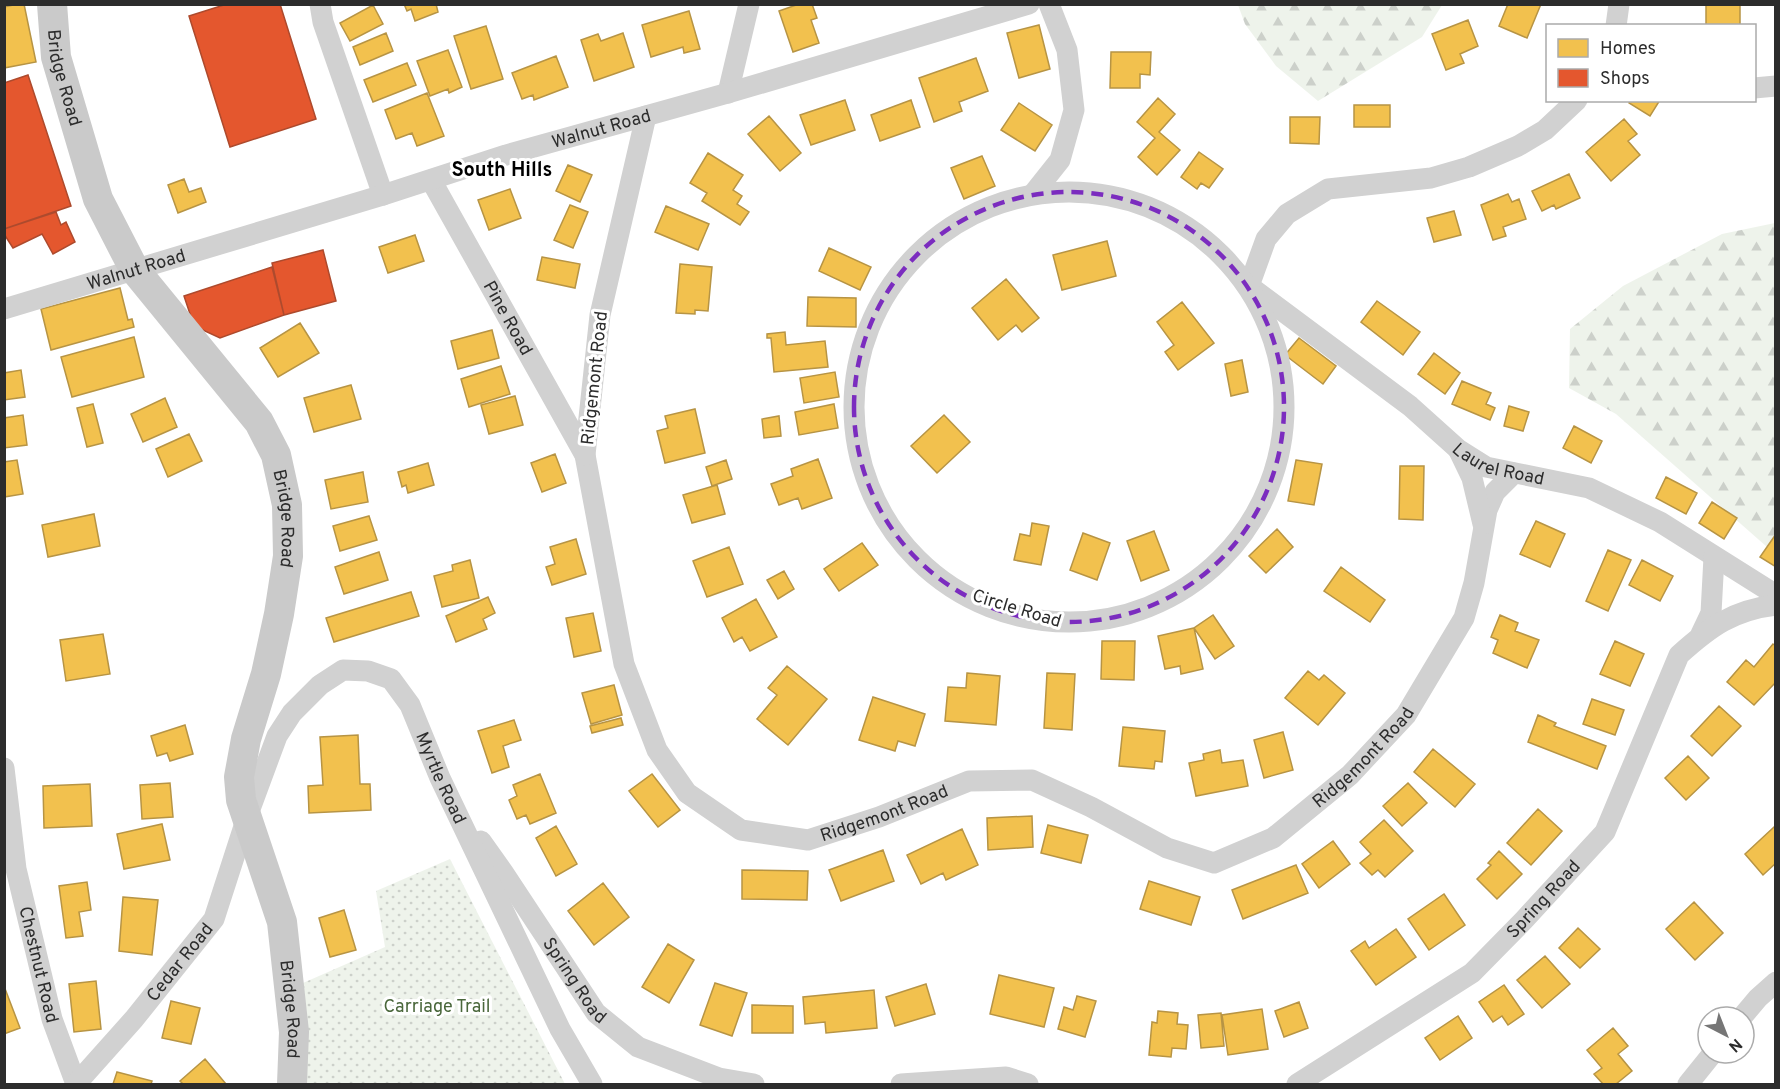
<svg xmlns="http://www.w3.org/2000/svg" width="1780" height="1089" font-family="Overpass,sans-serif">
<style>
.green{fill:url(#green-dots)}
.forest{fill:url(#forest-firs)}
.homes{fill:#f2c14e;stroke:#b79444;stroke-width:1.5}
.shops{fill:#e4572e;stroke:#ad4a2d;stroke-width:1.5}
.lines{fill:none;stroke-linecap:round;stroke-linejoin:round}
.street{stroke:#d1d1d1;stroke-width:21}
.secondary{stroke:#cacaca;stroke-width:30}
.marked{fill:none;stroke:#7b2cbf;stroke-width:4.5;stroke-dasharray:12 8;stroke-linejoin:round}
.labels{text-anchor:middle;stroke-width:6;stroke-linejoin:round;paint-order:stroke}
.street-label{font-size:18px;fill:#2c2c2c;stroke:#fff}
.park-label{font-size:18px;fill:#4a673b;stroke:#fff}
.neighbourhood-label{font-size:20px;font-weight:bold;fill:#000;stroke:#fff}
</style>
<defs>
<pattern id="green-dots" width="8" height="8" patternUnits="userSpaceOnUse" patternTransform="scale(1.5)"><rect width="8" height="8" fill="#eef3eb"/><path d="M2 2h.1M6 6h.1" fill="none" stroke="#ccd0ca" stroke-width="1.8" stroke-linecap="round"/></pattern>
<pattern id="forest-firs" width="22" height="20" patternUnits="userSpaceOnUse" patternTransform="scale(1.5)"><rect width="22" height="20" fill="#eef3eb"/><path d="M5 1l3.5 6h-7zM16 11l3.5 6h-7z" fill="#ccd0ca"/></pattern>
</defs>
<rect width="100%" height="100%" fill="#fff"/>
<path class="green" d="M450 859 565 1084H304L303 983 385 947 376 891Z"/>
<path class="forest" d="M1238 5H1442L1422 37 1318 101 1276 66 1245 24Z
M1775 223V554L1616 414 1569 388 1570 329 1623 286 1722 234Z"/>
<path class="homes" d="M18 4H24L36 62 4 68V7Z
M404 4H436L438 12 415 21 411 9 407 11Z
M799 4H812L817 18 811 20 819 43 793 52 779 11Z
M1508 4H1541L1527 38 1499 26Z
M1706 4H1740V26H1706Z
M373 5 383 24 350 41 340 23Z
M689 11 700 49 684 53 683 47 651 57 642 25Z
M1468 20 1478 46 1460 54 1464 63 1446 70 1432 34Z
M1039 25 1050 69 1019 78 1007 33Z
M486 26 503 79 471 89 454 36Z
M386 33 393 51 360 65 353 47Z
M623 33 634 67 594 81 581 40 598 34 601 41Z
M448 50 462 87 449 93 448 89 430 96 417 61Z
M1111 52H1151L1150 75 1140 74V88H1110Z
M556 56 568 87 534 100 533 95 522 99 512 73Z
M976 58 988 91 959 102 962 111 934 122 919 78Z
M407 63 416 85 373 102 364 80Z
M427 93 444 136 417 146 412 133 396 139 385 110Z
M1158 98 1175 114 1159 132 1180 150 1157 175 1138 157 1155 138 1137 122Z
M845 100 855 130 811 145 800 115Z
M911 100 920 127 880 141 871 115Z
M1630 100H1660L1650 116 1629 103Z
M1019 103 1052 125 1035 151 1001 130Z
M1354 105H1390V127H1354Z
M769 116 801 153 780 171 748 134Z
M1290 117H1320L1319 144 1290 143Z
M1624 119 1637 134 1628 141 1640 155 1611 181 1586 152Z
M1199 152 1223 169 1209 188 1201 183 1197 189 1181 177Z
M708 153 743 175 733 190 742 196 737 204 749 212 740 225 702 201 707 193 690 183Z
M982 156 995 186 964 199 951 168Z
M568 165 592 175 580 202 556 191Z
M1569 174 1580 198 1556 209 1554 205 1542 211 1532 191Z
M184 179 189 192 201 188 206 202 178 213 168 185Z
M510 189 521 218 489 230 478 200Z
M1508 194 1512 202 1519 199 1526 219 1503 227 1506 236 1493 240 1481 205Z
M570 205 588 212 573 248 554 240Z
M666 206 709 224 698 250 655 232Z
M1454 211 1461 235 1434 242 1427 218Z
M415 235 424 261 388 273 379 247Z
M1107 241 1116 276 1062 290 1053 255Z
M829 248 871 267 860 290 819 271Z
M542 257 580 264 575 288 537 280Z
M680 264 712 267 708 311 695 310V314L676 313Z
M1006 279 1039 318 1022 332 1016 325 998 340 972 308Z
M120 288 128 320 132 319 134 327 51 350 41 309Z
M808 297 856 298V327L807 326Z
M1377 301 1420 332 1403 355 1361 322Z
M1182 302 1214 343 1178 370 1165 352 1174 345 1157 322Z
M300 323 319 353 278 377 260 348Z
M492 330 499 358 458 369 451 341Z
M785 332 786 345 825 341 828 367 774 372 771 338H767V334Z
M134 337 144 377 72 397 61 357Z
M1299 338 1336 366 1323 384 1285 355Z
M1434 353 1460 373 1445 394 1418 374Z
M1242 360 1248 392 1231 396 1225 364Z
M501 366 510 394 469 407 461 379Z
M21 370 25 397 4 400V373Z
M835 372 839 397 804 403 800 378Z
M1462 381 1491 393 1486 404 1495 408 1490 420 1452 404Z
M351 385 361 419 314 432 304 398Z
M515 396 523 425 489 434 481 405Z
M165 398 177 427 143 442 131 414Z
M93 404 103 443 87 447 77 408Z
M834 404 838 428 799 435 795 412Z
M1509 406 1529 412 1523 431 1504 426Z
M695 409 705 453 665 463 657 431 668 428 665 416Z
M23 415 27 445 4 448V418Z
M944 415 970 442 937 473 911 446Z
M779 416 781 436 764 438 762 419Z
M1574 426 1602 441 1591 463 1563 448Z
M189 434 202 461 168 477 156 449Z
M555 454 566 483 542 492 531 463Z
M818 459 832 498 802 509 798 498 779 505 771 484 793 476 791 469Z
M17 460 23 494 4 497V462Z
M726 460 732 479 712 486 706 467Z
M1296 460 1322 464 1314 505 1288 501Z
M428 463 434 485 408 493 406 485 402 487 398 472Z
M1400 466H1424L1423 520 1399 519Z
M363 472 368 502 331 509 325 480Z
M1666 477 1697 493 1686 514 1656 498Z
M717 485 725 514 692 523 683 495Z
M1712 502 1737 518 1724 539 1699 523Z
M94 514 100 546 48 557 42 525Z
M369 516 377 540 340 551 333 526Z
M1536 521 1565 534 1550 567 1520 554Z
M1032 523 1049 526 1041 565 1014 560 1020 534 1030 536Z
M1277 529 1293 547 1266 573 1249 556Z
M1154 531 1169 570 1141 581 1127 541Z
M1083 533 1110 543 1097 580 1070 570Z
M1776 534V567L1760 557Z
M576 539 586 574 552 585 546 567 555 564 550 547Z
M862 543 878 565 839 591 824 569Z
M729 547 743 584 707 597 693 561Z
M1608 550 1631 560 1608 611 1586 601Z
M379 552 388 580 344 594 335 567Z
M470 560 479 598 442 607 434 576 453 571 452 565Z
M1642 560 1673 576 1660 601 1629 585Z
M1341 567 1385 600 1370 622 1324 591Z
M784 571 794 589 778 599 767 580Z
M411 592 419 616 334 642 326 618Z
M488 597 495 613 483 619 487 629 456 642 446 616Z
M756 599 777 637 750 651 742 637 734 642 722 618Z
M593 613 601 651 574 657 566 618Z
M1213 615 1234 646 1215 659 1194 628Z
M1500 615 1518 623 1515 631 1539 640 1527 668 1493 653 1498 640 1491 637Z
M1194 628 1203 669 1181 674 1180 666 1165 669 1158 636Z
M103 634 110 674 66 681 60 640Z
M1102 641H1135L1134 680 1101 679Z
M1615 641 1644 654 1630 686 1600 674Z
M1773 644 1776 646V682L1754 705 1727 682 1746 660 1754 667Z
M787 666 827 699 788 745 757 719 777 695 768 688Z
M1308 671 1319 680 1324 675 1345 693 1318 725 1285 698Z
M967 673 1000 676 996 725 945 721 948 687 966 688Z
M1047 673 1075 674 1072 730 1044 728Z
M614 685 622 715 591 724 582 693Z
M873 697 925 714 915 746 898 741 895 751 859 740Z
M1592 699 1624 710 1615 735 1583 724Z
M1719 706 1741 726 1712 756 1691 736Z
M1538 715 1556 723 1554 726 1606 746 1597 769 1528 742Z
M621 718 623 725 592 733 590 726Z
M514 720 521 740 503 746 509 767 492 773 478 731Z
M185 725 193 754 170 761 167 753 157 756 151 736Z
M1123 727 1165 731 1162 762 1155 761 1154 769 1119 766Z
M1283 732 1293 770 1264 778 1254 740Z
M358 735 360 784H370L371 810 309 813 308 786 323 785 320 737Z
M1433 749 1475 784 1455 807 1414 772Z
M1220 750 1222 763 1243 760 1248 786 1196 796 1189 763 1204 760 1203 754Z
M1688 756 1709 778 1686 800 1665 778Z
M540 774 556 813 530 824 526 815 517 819 509 800 517 796 513 785Z
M652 774 680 810 658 827 629 791Z
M170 783 173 817 142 819 140 785Z
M1408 783 1427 803 1402 826 1383 806Z
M90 784 92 826 44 828 43 786Z
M1538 809 1562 831 1531 865 1507 843Z
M1032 816 1033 847 988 850 987 818Z
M1384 820 1413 851 1385 877 1378 870 1372 875 1360 863 1371 854 1360 842Z
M162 824 170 860 124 869 117 834Z
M1048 825 1088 835 1081 863 1041 853Z
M556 826 577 864 556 876 536 838Z
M1774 827 1776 829V863L1763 875 1745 854Z
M962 829 978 865 946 880 943 873 921 884 907 855Z
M1333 841 1350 864 1319 888 1302 864Z
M883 850 894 881 841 901 829 870Z
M1499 851 1522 874 1497 899 1477 879 1491 865 1488 863Z
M1296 865 1308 893 1243 919 1232 890Z
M742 870 808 871 807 900 742 899Z
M1149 881 1200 897 1191 925 1140 909Z
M87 882 91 910 79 912 83 936 66 938 59 886Z
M603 883 629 917 594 945 568 911Z
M1444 894 1465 925 1429 950 1408 919Z
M123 897 158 900 152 955 119 951Z
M1694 902 1723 933 1695 960 1666 929Z
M344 910 356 950 330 957 319 918Z
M1578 928 1600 949 1580 968 1559 948Z
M1396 929 1416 957 1376 985 1351 951 1365 941 1369 948Z
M668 944 694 960 669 1003 642 987Z
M1545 956 1570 984 1542 1008 1517 980Z
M999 975 1054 988 1044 1027 990 1014Z
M96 981 101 1029 74 1032 69 984Z
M715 983 747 993 732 1036 700 1025Z
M926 984 935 1014 895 1026 886 997Z
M1504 985 1524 1014 1508 1025 1502 1016 1493 1022 1479 1002Z
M4 986 20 1028 4 1034Z
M874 990 877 1028 826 1033 825 1022 805 1024 803 997Z
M1077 996 1096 1001 1085 1037 1058 1029 1064 1007 1073 1010Z
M171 1001 200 1008 191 1044 162 1038Z
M1299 1002 1308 1028 1284 1037 1275 1011Z
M752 1005 793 1006V1033H752Z
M1262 1009 1268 1049 1228 1055 1222 1015Z
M1158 1011 1178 1013 1177 1024 1188 1025 1186 1049 1172 1048 1171 1057 1149 1055 1152 1022 1157 1023Z
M1221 1013 1224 1046 1201 1048 1198 1015Z
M1458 1016 1472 1038 1440 1060 1425 1038Z
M1613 1028 1628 1046 1618 1054 1632 1071 1616 1084H1603L1594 1074 1602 1068 1587 1050Z
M205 1059 226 1084H183L180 1081Z
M117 1072 152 1081 151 1084H113Z"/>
<path class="shops" d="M227 4H280L316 119 230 147 189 16Z
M28 75 71 206 4 229V83Z
M56 212 61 225 66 222 75 242 53 254 42 234 13 248 4 234V229Z
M323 250 336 301 284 315 272 263Z
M272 267 284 315 220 338 194 326 184 296Z"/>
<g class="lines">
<g class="street">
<path d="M320 4 323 22 383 195"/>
<path d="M1616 26 1619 4"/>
<path d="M1754 88 1776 86"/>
<path d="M728 93 749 4"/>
<path id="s1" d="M1577 100 1545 130 1518 146 1469 167 1431 178 1328 189 1287 214 1266 239 1249 286 1410 406 1459 450 1486 467 1589 488 1660 522 1776 595"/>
<path id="s2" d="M646 116 600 315 585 455 624 664 657 750 687 793 741 830 808 840 879 817 969 781 1032 780 1091 807 1167 848 1214 863 1273 838 1350 775 1406 715 1464 618 1474 583 1487 510 1495 492 1514 473"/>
<path id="s3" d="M431 180 585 455"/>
<circle cx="1069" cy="407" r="215"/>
<path d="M1033 194 1060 160 1074 110 1067 50 1049 4"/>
<path id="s4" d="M4 309 383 195 506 155 728 93 1029 4"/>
<path d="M1459 451 1472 478 1483 524"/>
<path d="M1701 634 1711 613 1714 557"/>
<path id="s5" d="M4 768 16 869 52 1019 76 1084"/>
<path id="s6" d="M481 841 503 872 596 1013 638 1047 719 1078 754 1084"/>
<path d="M1742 1017 1758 998 1776 982"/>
<path id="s7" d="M76 1084 134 1019 214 919 247 817 277 736 292 713 320 685 343 670 368 671 391 679 410 705 440 778 560 1029 592 1084"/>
<path d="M901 1084 1006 1077 1028 1084"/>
<path id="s8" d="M1297 1084 1472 973 1524 920 1605 832 1679 655C1710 627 1733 610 1776 605"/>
<path d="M1688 1084 1713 1053"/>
</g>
<path class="secondary" id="s9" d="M52 4 56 57 98 199 134 269 259 422 276 455 287 505 288 556 279 614 266 674 246 739 239 777 241 800 282 922 294 1032 292 1084"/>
</g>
<path class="marked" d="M854 407a215 215 0 1 1 430 0a215 215 0 1 1-430 0Z"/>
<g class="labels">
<g class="street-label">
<text dy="6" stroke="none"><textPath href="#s9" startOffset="75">Bridge Road</textPath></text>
<text dy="6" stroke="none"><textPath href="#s4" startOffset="624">Walnut Road</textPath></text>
<text dy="6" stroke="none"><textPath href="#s4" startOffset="138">Walnut Road</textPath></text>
<text dy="6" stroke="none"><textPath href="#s3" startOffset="158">Pine Road</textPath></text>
<text transform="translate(594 378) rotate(-84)" y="6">Ridgemont Road</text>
<text dy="6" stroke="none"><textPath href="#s1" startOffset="712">Laurel Road</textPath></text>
<text dy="6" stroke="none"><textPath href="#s9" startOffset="579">Bridge Road</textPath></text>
<text transform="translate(1017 608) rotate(17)" y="6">Circle Road</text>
<text dy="6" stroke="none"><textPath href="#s2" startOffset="1456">Ridgemont Road</textPath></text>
<text dy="6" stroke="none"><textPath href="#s7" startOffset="664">Myrtle Road</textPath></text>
<text dy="6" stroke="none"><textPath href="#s2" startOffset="916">Ridgemont Road</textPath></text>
<text dy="6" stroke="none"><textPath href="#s8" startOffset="310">Spring Road</textPath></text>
<text dy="6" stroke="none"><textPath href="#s7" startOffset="160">Cedar Road</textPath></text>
<text dy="6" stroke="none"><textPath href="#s5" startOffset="200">Chestnut Road</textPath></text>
<text dy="6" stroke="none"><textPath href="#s6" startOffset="168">Spring Road</textPath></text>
<text dy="6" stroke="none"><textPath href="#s9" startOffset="1083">Bridge Road</textPath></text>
</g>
<g class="park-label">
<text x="437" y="1012">Carriage Trail</text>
</g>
<g class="neighbourhood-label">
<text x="502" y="176">South Hills</text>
</g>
</g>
<rect width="1780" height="1089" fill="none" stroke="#2c2c2c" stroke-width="12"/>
<rect x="1546" y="24" width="210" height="78" fill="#ffffff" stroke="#ababab" stroke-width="1.5"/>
<rect x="1558" y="39" width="30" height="18" fill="#f2c14e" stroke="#ababab" stroke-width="1.5"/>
<text x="1600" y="54" font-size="18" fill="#2c2c2c">Homes</text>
<rect x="1558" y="69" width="30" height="18" fill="#e4572e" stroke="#ababab" stroke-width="1.5"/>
<text x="1600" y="84" font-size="18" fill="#2c2c2c">Shops</text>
<g transform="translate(1726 1035) rotate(138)"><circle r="28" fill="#ffffff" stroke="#ababab" stroke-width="1.5"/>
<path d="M0-4.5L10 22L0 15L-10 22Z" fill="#767676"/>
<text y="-9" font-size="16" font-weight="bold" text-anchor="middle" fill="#2c2c2c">N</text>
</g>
</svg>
